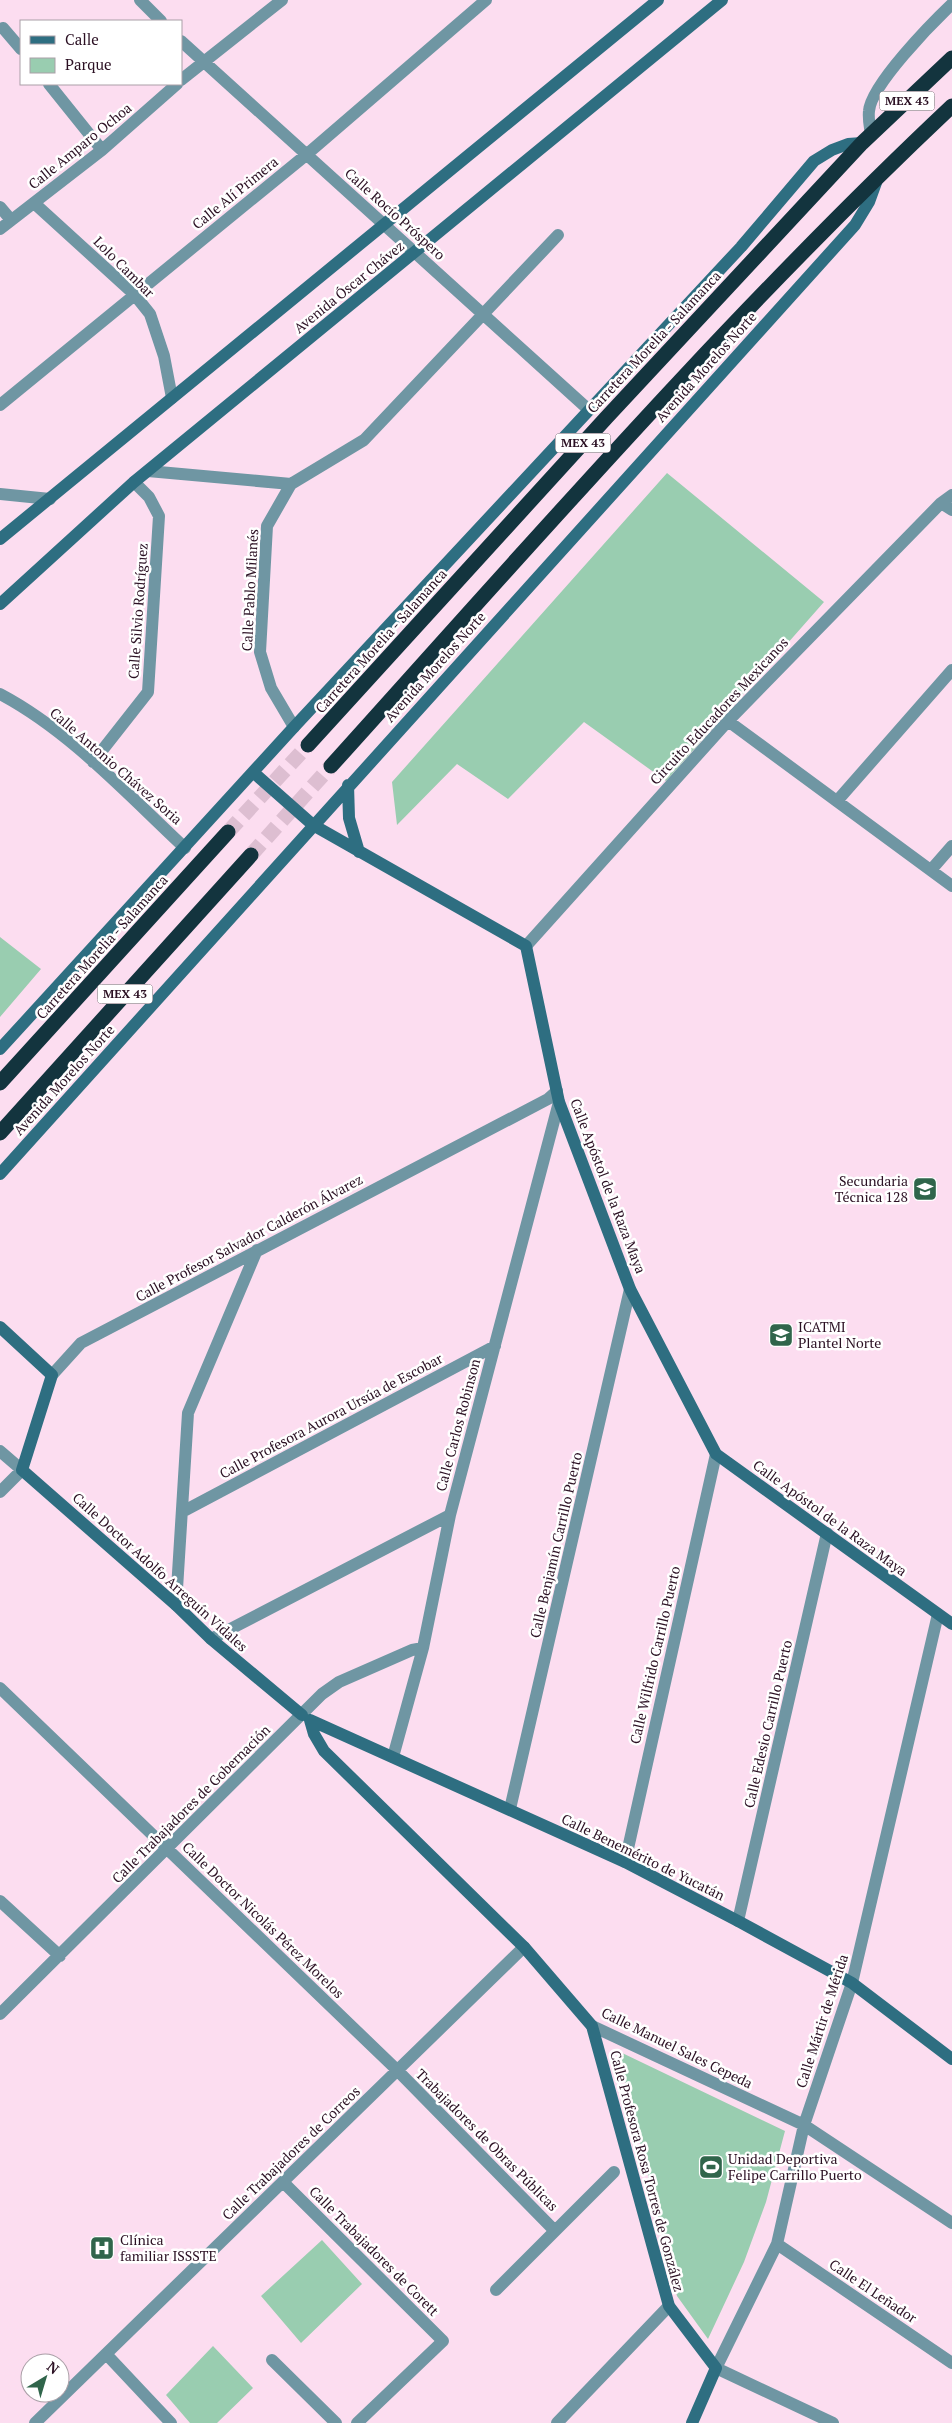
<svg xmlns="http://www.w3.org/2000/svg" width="952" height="2423" font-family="'PT Serif',serif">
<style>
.green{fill:#99cdb0}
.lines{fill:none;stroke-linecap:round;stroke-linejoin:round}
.highway-tunnel{stroke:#ddbed1;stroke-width:15;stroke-dasharray:15 8;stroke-linecap:butt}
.street{stroke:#6f96a3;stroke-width:12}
.secondary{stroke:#2e6e81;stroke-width:12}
.highway{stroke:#13343e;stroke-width:15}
.labels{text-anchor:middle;stroke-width:5;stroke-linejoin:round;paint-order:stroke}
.shield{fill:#fff;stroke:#6b5865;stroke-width:1}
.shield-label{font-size:12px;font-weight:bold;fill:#2b1023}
.street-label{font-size:14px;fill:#2b1023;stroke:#fff}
.poi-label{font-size:14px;fill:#2b1023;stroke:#fff;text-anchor:start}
</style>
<rect width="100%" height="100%" fill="#fcddf0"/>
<path class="green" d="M667 473 824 602 666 781 584 722 508 799 457 764 397 825 392 782Z
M0 937 41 969 0 1017Z
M618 2051 785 2131 766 2202 744 2262 708 2339 677 2296Z
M322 2240 362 2284 301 2343 261 2296Z
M213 2346 253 2388 217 2423H190L166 2395Z"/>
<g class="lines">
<path class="highway-tunnel" d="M228 832 308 745
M251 855 331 766"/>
<path class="street" d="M140 0 161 21
M3 28 21 49
M181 41 589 410
M181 80 282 0
M49 84 102 150
M871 135C870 127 868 119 869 111 871 85 932 23 952 4
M34 203 134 294 150 314 164 356 172 398
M0 207 11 220
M0 229 102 150 177 84
M0 405 306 155 486 0
M148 471 291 484
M0 494 50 499
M941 503 952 510
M0 694C70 731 127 794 185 848
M728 721 952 886
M294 727 271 688 260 652 267 526 291 484 364 440 558 235
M93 762 148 692 159 516 149 497 134 482
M837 801 952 670
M931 870 952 846
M526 946 728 721 941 503 952 495
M52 1375 81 1343 548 1099 557 1091
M0 1451 22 1470 0 1492
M182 1512 495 1346
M176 1605 188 1413 257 1250
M211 1639 450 1515
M0 1688 397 2070 555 2231
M393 1757 423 1648 450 1515 559 1102
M510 1809 630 1289
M625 1862 716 1454
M0 1901 60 1956
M738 1921 827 1533
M0 2014 322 1694 339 1682 412 1650 423 1648
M592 2026 804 2125 952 2223
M283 2182 443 2341 357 2423
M777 2244 952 2363
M496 2290 614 2172
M107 2355 171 2423
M272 2360 336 2423
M35 2423 524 1947
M557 2423 669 2306
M833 2423 716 2368 777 2244 804 2125 852 1983 938 1614"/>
<path class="secondary" d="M0 539 658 0
M0 604 134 482 722 0
M253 772 313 825 526 946 559 1102 630 1289 716 1454 952 1624
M348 785 349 818 359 852
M0 1049 294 727 741 247 814 161 832 150 848 144 862 143
M0 1174 855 225 869 202 877 180
M0 1327 52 1375 22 1470 176 1605 211 1639 302 1715
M310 1720 314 1734 324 1751 524 1947 592 2026 669 2306 716 2368 692 2423
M310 1720 625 1862 738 1921 852 1983 952 2059"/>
<path class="highway" d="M308 745 606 418 862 143 952 58
M331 766C533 542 732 313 952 106
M0 1083 228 832
M0 1133 251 855"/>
</g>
<defs>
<symbol id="school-square" viewBox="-11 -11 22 22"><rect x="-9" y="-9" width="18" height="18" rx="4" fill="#30654b" stroke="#fff"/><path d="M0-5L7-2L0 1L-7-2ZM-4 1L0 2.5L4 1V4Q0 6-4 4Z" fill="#fff"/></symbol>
<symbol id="university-square" viewBox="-11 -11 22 22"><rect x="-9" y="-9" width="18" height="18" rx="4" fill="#30654b" stroke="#fff"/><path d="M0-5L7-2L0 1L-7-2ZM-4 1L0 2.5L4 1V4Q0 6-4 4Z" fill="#fff"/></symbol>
<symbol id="stadium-square" viewBox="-11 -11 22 22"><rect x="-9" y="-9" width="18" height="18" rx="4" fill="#30654b" stroke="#fff"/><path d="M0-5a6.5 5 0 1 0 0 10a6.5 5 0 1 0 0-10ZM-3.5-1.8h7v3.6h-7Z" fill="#fff"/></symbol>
<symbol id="hospital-square" viewBox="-11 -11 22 22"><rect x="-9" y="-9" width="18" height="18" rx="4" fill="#30654b" stroke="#fff"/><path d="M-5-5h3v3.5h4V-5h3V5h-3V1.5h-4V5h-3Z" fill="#fff"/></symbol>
</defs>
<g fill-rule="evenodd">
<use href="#school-square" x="911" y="1175" width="28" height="28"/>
<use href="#university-square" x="767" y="1321" width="28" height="28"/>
<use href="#stadium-square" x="697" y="2153" width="28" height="28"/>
<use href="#hospital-square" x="88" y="2234" width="28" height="28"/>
</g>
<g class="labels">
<g class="shield">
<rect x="879.5" y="91.5" width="55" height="19" rx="4"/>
<rect x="555.5" y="433.5" width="55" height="19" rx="4"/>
<rect x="97.5" y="984.5" width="55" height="19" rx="4"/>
</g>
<g class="shield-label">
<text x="907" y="105">MEX 43</text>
<text x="583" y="447">MEX 43</text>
<text x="125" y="998">MEX 43</text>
</g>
<g class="street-label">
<text transform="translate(80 146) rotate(-39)" y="5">Calle Amparo Ochoa</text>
<text transform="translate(235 193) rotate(-39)" y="5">Calle Alí Primera</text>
<text transform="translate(395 214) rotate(42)" y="5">Calle Rocío Próspero</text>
<text transform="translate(124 267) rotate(45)" y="5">Lolo Cambar</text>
<text transform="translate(349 287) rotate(-39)" y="5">Avenida Óscar Chávez</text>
<text transform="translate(654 342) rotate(-47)" y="5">Carretera Morelia - Salamanca</text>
<text transform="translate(706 367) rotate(-48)" y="5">Avenida Morelos Norte</text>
<text transform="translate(250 590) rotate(-87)" y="5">Calle Pablo Milanés</text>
<text transform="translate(138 611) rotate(-86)" y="5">Calle Silvio Rodríguez</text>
<text transform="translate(381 641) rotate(-48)" y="5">Carretera Morelia - Salamanca</text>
<text transform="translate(435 667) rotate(-48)" y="5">Avenida Morelos Norte</text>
<text transform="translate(719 711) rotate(-47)" y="5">Circuito Educadores Mexicanos</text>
<text transform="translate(116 766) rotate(41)" y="5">Calle Antonio Chávez Soria</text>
<text transform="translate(102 947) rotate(-48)" y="5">Carretera Morelia - Salamanca</text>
<text transform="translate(64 1080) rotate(-48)" y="5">Avenida Morelos Norte</text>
<text transform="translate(608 1186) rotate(69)" y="5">Calle Apóstol de la Raza Maya</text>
<text transform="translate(249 1238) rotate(-28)" y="5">Calle Profesor Salvador Calderón Álvarez</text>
<text transform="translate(331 1416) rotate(-28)" y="5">Calle Profesora Aurora Ursúa de Escobar</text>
<text transform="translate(458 1425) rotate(-75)" y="5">Calle Carlos Robinson</text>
<text transform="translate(830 1518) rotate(36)" y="5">Calle Apóstol de la Raza Maya</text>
<text transform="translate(556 1545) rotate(-77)" y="5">Calle Benjamín Carrillo Puerto</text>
<text transform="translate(160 1572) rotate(42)" y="5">Calle Doctor Adolfo Arreguín Vidales</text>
<text transform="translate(655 1655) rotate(-77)" y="5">Calle Wilfrido Carrillo Puerto</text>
<text transform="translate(768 1724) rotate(-77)" y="5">Calle Edesio Carrillo Puerto</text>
<text transform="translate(191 1804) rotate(-45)" y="5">Calle Trabajadores de Gobernación</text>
<text transform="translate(643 1857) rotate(26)" y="5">Calle Benemérito de Yucatán</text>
<text transform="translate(263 1920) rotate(44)" y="5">Calle Doctor Nicolás Pérez Morelos</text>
<text transform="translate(822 2021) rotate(-72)" y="5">Calle Mártir de Mérida</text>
<text transform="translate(677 2048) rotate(26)" y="5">Calle Manuel Sales Cepeda</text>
<text transform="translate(487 2140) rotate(45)" y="5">Trabajadores de Obras Públicas</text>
<text transform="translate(291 2153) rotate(-44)" y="5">Calle Trabajadores de Correos</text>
<text transform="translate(647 2171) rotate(75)" y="5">Calle Profesora Rosa Torres de González</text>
<text transform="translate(374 2251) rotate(45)" y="5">Calle Trabajadores de Corett</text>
<text transform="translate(873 2291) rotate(34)" y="5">Calle El Leñador</text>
</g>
<g class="poi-label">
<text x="908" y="1186" text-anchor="end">Secundaria<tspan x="908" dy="16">Técnica 128</tspan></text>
<text x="798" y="1332">ICATMI<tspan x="798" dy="16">Plantel Norte</tspan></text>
<text x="728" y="2164">Unidad Deportiva<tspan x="728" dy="16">Felipe Carrillo Puerto</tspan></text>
<text x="120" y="2245">Clínica<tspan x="120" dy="16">familiar ISSSTE</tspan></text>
</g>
</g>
<rect x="20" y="20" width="162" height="65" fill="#ffffff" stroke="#aa9fa7"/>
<rect x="30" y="36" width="25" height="8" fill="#2e6e81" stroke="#aa9fa7"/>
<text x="65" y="45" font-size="15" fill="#2b1023">Calle</text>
<rect x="30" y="58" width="25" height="15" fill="#99cdb0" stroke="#aa9fa7"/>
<text x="65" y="70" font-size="15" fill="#2b1023">Parque</text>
<g transform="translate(45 2378) rotate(38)"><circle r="24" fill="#ffffff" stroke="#aa9fa7"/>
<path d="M0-4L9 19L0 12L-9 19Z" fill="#30654b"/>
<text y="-8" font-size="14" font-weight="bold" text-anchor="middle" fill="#2b1023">N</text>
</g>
</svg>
